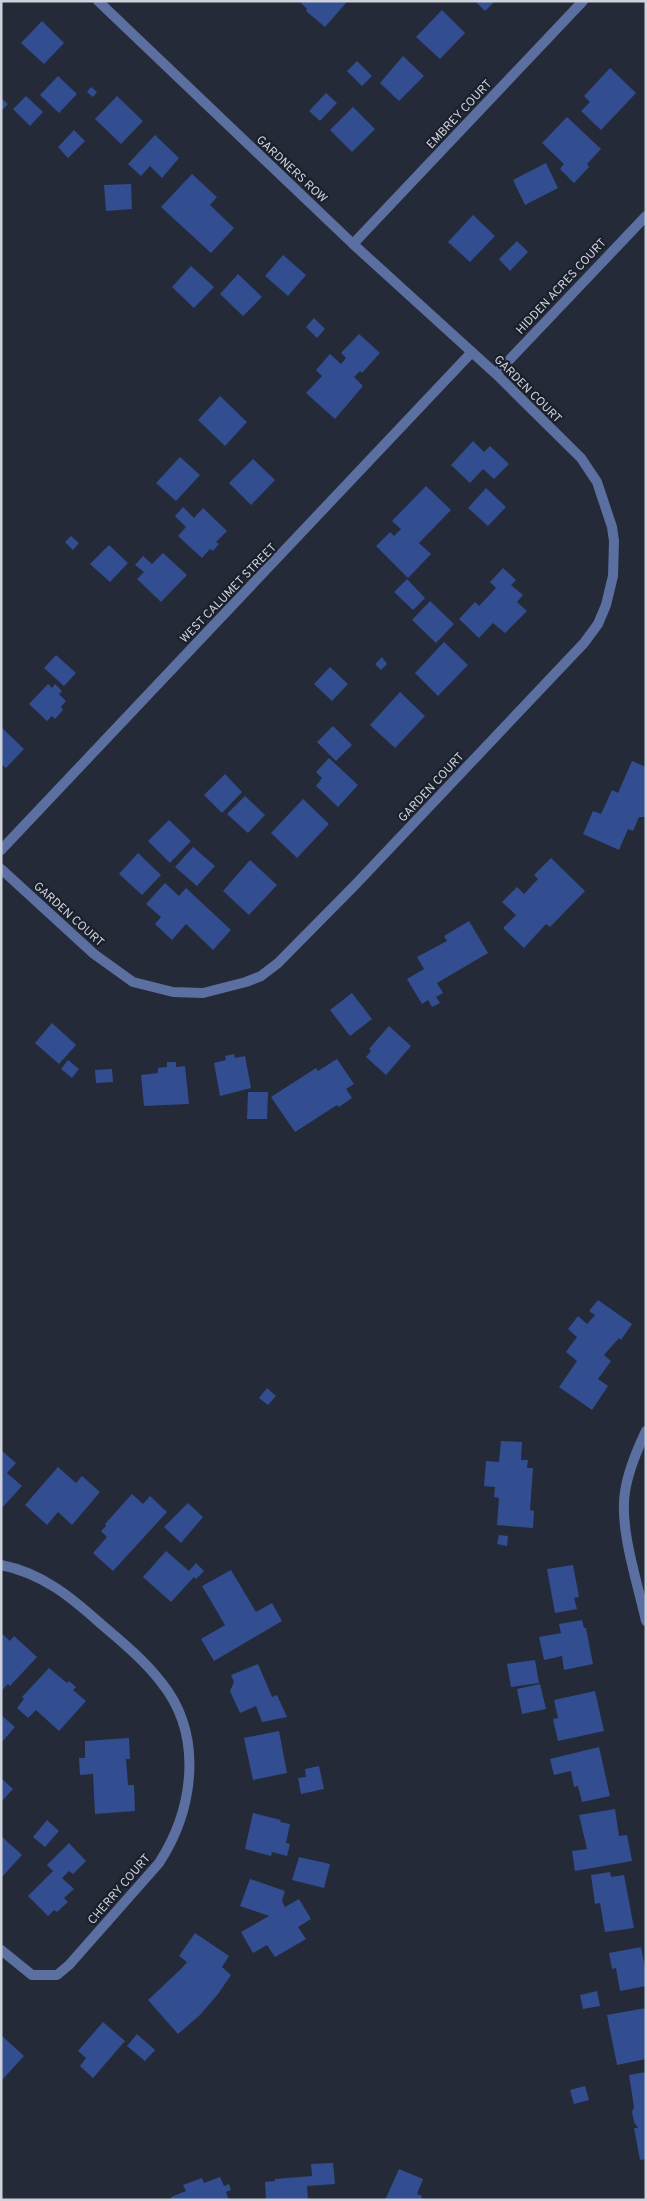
<svg xmlns="http://www.w3.org/2000/svg" width="647" height="2201" font-family="Overpass,sans-serif">
<style>
.building{fill:#334d91}
.lines{fill:none;stroke-linecap:round;stroke-linejoin:round}
.minor{stroke:#5b70a0;stroke-width:10}
.labels{text-anchor:middle;stroke-width:4.5;stroke-linejoin:round;paint-order:stroke}
.street-label{font-size:12px;fill:#ced2db;stroke:#1b202d}
</style>
<rect width="100%" height="100%" fill="#242a37"/>
<path class="building" d="M299 1H345L346 3 325 27 306 11 307 9Z
M475 1H495L485 11Z
M442 10 465 33 440 59 416 37Z
M42 21 64 43 44 64 21 43Z
M403 56 424 76 399 101 380 83Z
M357 61 372 76 362 86 347 71Z
M610 68 636 93 601 130 581 111 590 102 584 96Z
M58 76 77 94 59 113 40 95Z
M91 87 97 92 93 97 87 92Z
M326 93 337 103 320 121 309 111Z
M26 96 43 112 30 126 13 109Z
M117 96 143 121 121 144 95 119Z
M1 98 8 104 1 111Z
M353 107 375 129 352 152 330 130Z
M567 117 601 149 587 164 589 167 574 183 560 169 564 164 542 143Z
M74 130 85 141 68 158 58 147Z
M155 135 179 158 162 178 150 166 141 176 128 164Z
M546 163 558 188 525 205 513 180Z
M192 174 217 197 210 205 234 228 211 253 161 207Z
M131 184 132 209 106 211 104 185Z
M473 215 495 236 470 262 448 242Z
M517 241 528 252 510 271 499 259Z
M283 255 306 275 288 296 265 276Z
M191 266 214 287 194 308 172 287Z
M238 274 262 297 243 316 220 294Z
M314 318 325 329 317 338 306 327Z
M359 334 380 353 362 373 360 371 354 377 363 386 335 419 306 393 322 376 316 370 330 354 341 364 346 358 341 353Z
M220 396 247 422 225 446 198 420Z
M473 441 484 452 490 446 509 464 494 479 483 469 470 483 451 465Z
M180 457 200 475 176 501 156 483Z
M253 459 275 480 251 505 229 483Z
M426 486 451 510 419 543 431 554 408 578 376 546 390 532 394 536 401 529 392 521Z
M486 488 506 507 488 526 468 508Z
M183 507 194 518 203 508 227 531 216 542 219 544 213 551 210 549 202 558 178 536 186 527 175 516Z
M71 536 79 543 73 550 65 542Z
M109 545 128 563 110 582 90 564Z
M163 553 187 575 161 602 137 579 144 572 135 565 143 556 152 564Z
M503 568 516 580 511 585 523 595 517 602 527 611 505 633 493 623 479 638 459 619 475 602 479 606 496 588 490 582Z
M407 579 425 598 413 610 394 592Z
M430 601 454 624 436 643 412 620Z
M444 642 468 665 438 696 415 673Z
M56 655 76 673 64 686 44 668Z
M382 657 387 664 381 670 375 664Z
M330 667 348 684 332 701 314 684Z
M48 684 52 688 55 684 62 691 59 694 66 701 61 707 63 710 55 719 52 716 47 721 29 704Z
M400 692 425 716 395 748 370 725Z
M333 726 352 745 336 761 317 742Z
M1 727 24 749 6 768 1 764Z
M329 758 358 785 338 807 316 786 322 778 316 772Z
M632 761 646 767V817H639L633 831 628 829 619 850 583 834 593 811 601 814 612 790 618 793Z
M225 774 242 792 222 813 204 795Z
M245 796 265 815 248 833 227 814Z
M303 799 329 824 297 858 271 833Z
M169 820 191 841 170 863 148 841Z
M193 847 215 866 197 886 175 867Z
M138 853 161 875 142 895 119 874Z
M551 858 585 891 550 927 546 924 524 948 503 928 516 915 502 902 517 887 524 894 538 879 534 875Z
M250 860 277 885 249 915 223 891Z
M165 883 179 896 186 888 231 930 213 950 186 924 172 940 155 924 161 917 146 904Z
M469 921 488 953 437 983 443 993 436 997 440 1003 432 1007 428 1000 422 1004 407 979 424 969 417 957 447 941 444 936Z
M352 993 372 1019 350 1036 330 1010Z
M52 1023 76 1045 59 1064 35 1043Z
M389 1026 411 1046 386 1075 366 1057 371 1051 369 1049Z
M234 1054 235 1058 245 1056 251 1088 220 1096 214 1063 226 1060 225 1056Z
M337 1059 354 1084 346 1089 352 1098 339 1107 337 1105 295 1132 271 1097 316 1068 318 1071Z
M68 1060 79 1069 72 1078 61 1069Z
M167 1062H176V1067L185 1066 189 1104 144 1106 141 1075 158 1073V1068L167 1067Z
M112 1069 113 1082 96 1083 95 1070Z
M248 1092H268L267 1119H247Z
M598 1300 632 1324 621 1340 619 1338 604 1355 611 1361 598 1379 608 1386 592 1410 559 1387 577 1361 566 1352 577 1337 568 1329 578 1316 587 1324 595 1315 589 1311Z
M267 1388 276 1396 268 1405 259 1398Z
M501 1441 522 1442 521 1460H528L527 1468H533L530 1510 534 1511 533 1528 497 1525 499 1498 494 1497 495 1487 484 1486 486 1461 499 1462Z
M1 1450 16 1463 7 1473 22 1486 1 1509Z
M58 1467 76 1483 82 1476 100 1492 72 1525 58 1512 47 1525 25 1505Z
M132 1494 143 1504 150 1496 167 1512 113 1571 93 1553 107 1537 101 1531 106 1526 105 1524Z
M188 1503 203 1517 181 1543 164 1527Z
M499 1535 508 1536 507 1546 497 1544Z
M166 1551 189 1571 196 1563 204 1571 196 1579 194 1577 171 1602 143 1577Z
M573 1565 579 1597 574 1598 577 1609 555 1613 547 1569Z
M231 1570 256 1612 272 1603 282 1621 214 1661 201 1639 225 1625 202 1586Z
M582 1620 584 1628H586L593 1664 564 1670 562 1656 544 1660 539 1637 561 1633 559 1624Z
M1 1633 10 1641 14 1636 37 1657 10 1686 8 1684 1 1691Z
M535 1660 539 1683 511 1687 507 1664Z
M258 1664 272 1697 277 1695 287 1717 262 1722 256 1706 240 1713 230 1691 234 1682 231 1675Z
M49 1668 67 1683 69 1681 76 1687 73 1690 86 1701 59 1731 36 1710 28 1718 17 1708 24 1699 22 1697Z
M540 1684 546 1709 522 1714 517 1689Z
M595 1691 604 1731 558 1741 553 1719 558 1718 554 1700Z
M1 1715 15 1727 1 1743Z
M279 1731 287 1773 253 1780 244 1738Z
M129 1738 130 1759H126L128 1785H134L135 1811 95 1814 93 1774 80 1775 79 1758H85V1741Z
M599 1747 610 1796 582 1802 578 1786 574 1787 571 1771 554 1775 550 1759Z
M319 1766 324 1789 301 1794 298 1778 306 1777 305 1769Z
M1 1778 13 1789 1 1802Z
M615 1809 619 1836 627 1835 632 1861 575 1871 572 1851 587 1849 579 1815Z
M253 1813 281 1820 280 1822 290 1824 286 1843 290 1844 287 1856 272 1852 271 1856 245 1849Z
M47 1820 59 1831 45 1847 33 1837Z
M1 1836 22 1855 1 1878Z
M69 1843 86 1861 73 1874 69 1871 62 1878 74 1889 64 1898 68 1902 57 1912 54 1910 48 1916 28 1896 53 1871 47 1865Z
M299 1857 330 1864 324 1888 292 1880Z
M610 1872 611 1877 624 1875 634 1928 605 1932 600 1903 595 1904 591 1875Z
M250 1879 285 1891 282 1901 285 1907 299 1899 311 1919 298 1927 306 1939 275 1957 267 1945 253 1953 241 1932 269 1916 240 1906Z
M195 1933 229 1956 222 1967 231 1975 218 1994 200 2015 178 2034 148 2000 182 1968 187 1962 179 1956Z
M641 1947 646 1973V1986L620 1991 616 1968 612 1969 609 1953Z
M597 1991 600 2006 583 2009 580 1995Z
M646 2008V2059L617 2065 607 2015Z
M103 2022 125 2041 93 2078 80 2066 86 2058 78 2051Z
M137 2034 155 2050 145 2061 127 2046Z
M1 2035 24 2056 1 2081Z
M646 2072V2159L640 2160 634 2128H638L634 2122 632 2112 634 2107 629 2075Z
M585 2086 589 2100 574 2104 570 2090Z
M333 2163 335 2184 307 2186 308 2200H266L265 2182 275 2181V2179L312 2176 311 2164Z
M399 2169 423 2179 417 2194 422 2196 421 2200H385Z
M220 2177 224 2186 229 2184 231 2190 226 2192 229 2200H172L171 2197 186 2191 183 2185 202 2178 204 2183Z"/>
<g class="lines">
<path class="minor" d="M353 244 583 1
M496 374 646 216
M1 850 472 352
M1 869 94 954 133 982 173 992 203 993 246 982 261 976 278 963 356 884 584 643 598 624 606 605 613 576 614 541 612 527 597 482 581 458 496 374 353 244 98 1
M646 1431C637 1450 628 1471 625 1492 619 1529 638 1584 646 1621
M1 1565C42 1573 71 1597 101 1624 122 1642 144 1660 161 1682 204 1735 194 1809 159 1863L69 1965 57 1975H32L1 1950"/>
</g>
<g class="labels">
<g class="street-label">
<text transform="translate(459 114) rotate(-47)" y="4">EMBREY COURT</text>
<text transform="translate(292 169) rotate(43)" y="4">GARDNERS ROW</text>
<text transform="translate(561 286) rotate(-47)" y="4">HIDDEN ACRES COURT</text>
<text transform="translate(528 389) rotate(45)" y="4">GARDEN COURT</text>
<text transform="translate(228 593) rotate(-46)" y="4">WEST CALUMET STREET</text>
<text transform="translate(431 787) rotate(-47)" y="4">GARDEN COURT</text>
<text transform="translate(69 914) rotate(42)" y="4">GARDEN COURT</text>
<text transform="translate(119 1889) rotate(-49)" y="4">CHERRY COURT</text>
</g>
</g>
<rect width="647" height="2201" fill="none" stroke="#ced2db" stroke-width="5"/>
</svg>
